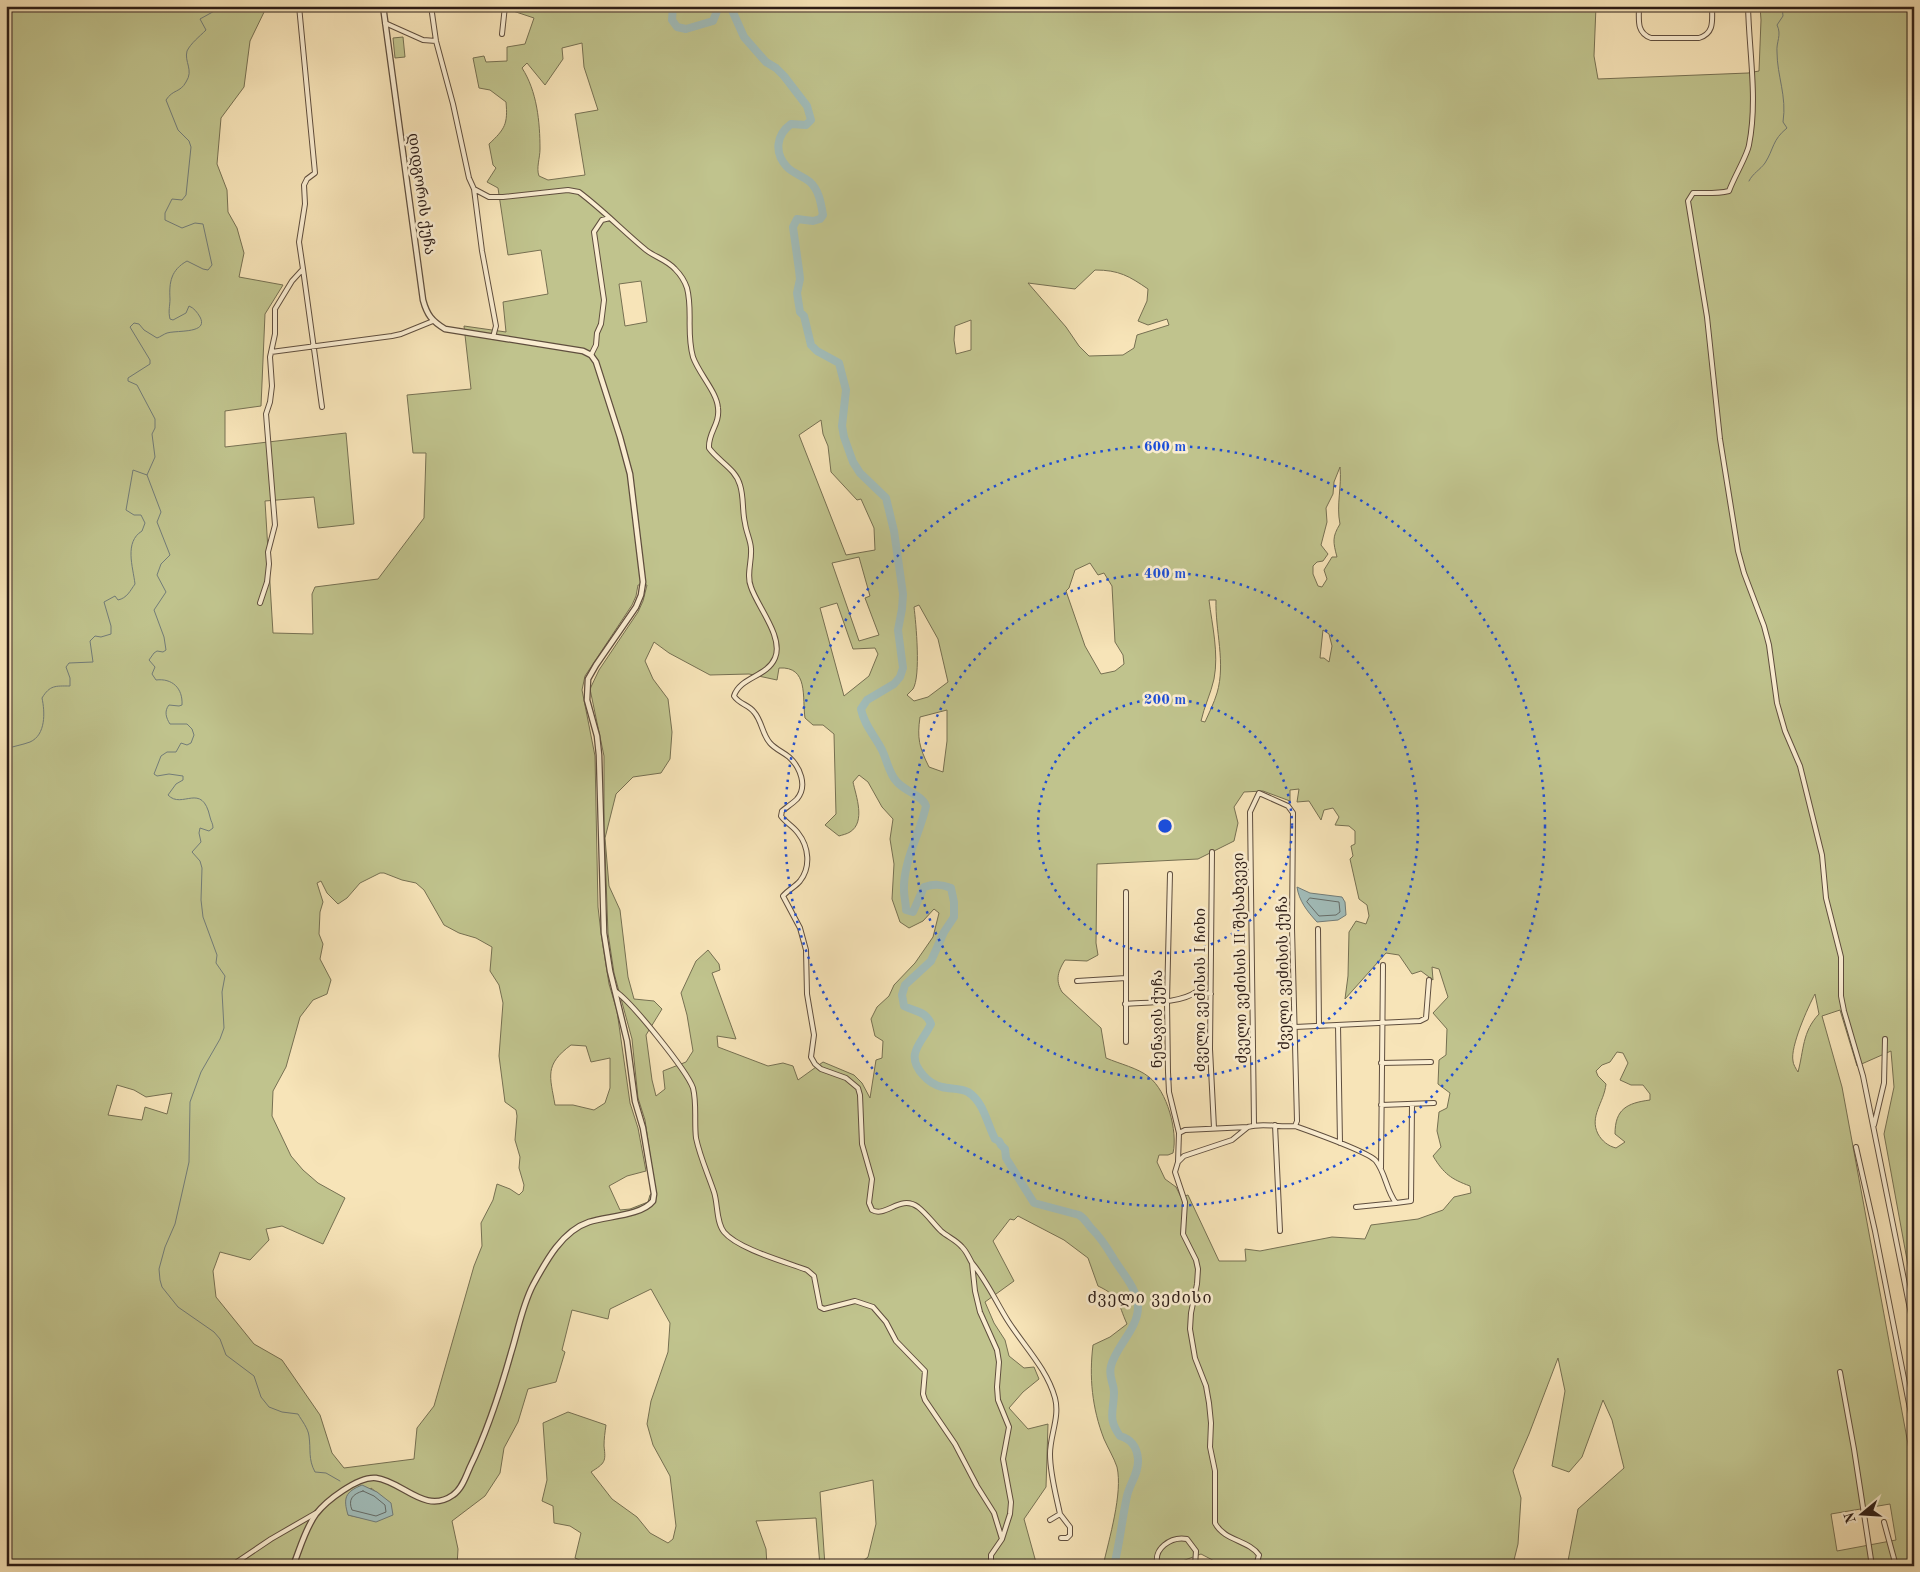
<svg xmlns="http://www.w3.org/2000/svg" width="1920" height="1572" font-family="'Old Standard TT','Noto Serif Georgian',serif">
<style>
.green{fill:#c0c38d;stroke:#767052;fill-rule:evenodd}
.water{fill:#a1bcb9;stroke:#727c78}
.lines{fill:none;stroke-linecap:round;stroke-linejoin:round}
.shore{stroke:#666c68;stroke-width:1}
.stream{stroke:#727c78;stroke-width:1}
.river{stroke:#a1bcb9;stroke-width:8}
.minor-casing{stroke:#5f4e3e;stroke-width:6}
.tertiary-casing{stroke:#5f4e3e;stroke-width:7}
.minor{stroke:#faedd1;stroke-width:4}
.tertiary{stroke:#faedd1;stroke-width:4.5}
.ring{fill:none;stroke:#1d4ed8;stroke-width:2.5;stroke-dasharray:2.5 5}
.labels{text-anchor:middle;stroke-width:5;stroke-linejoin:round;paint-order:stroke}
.street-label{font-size:15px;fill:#2c1c16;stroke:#faedd1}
.neighbourhood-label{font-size:16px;letter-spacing:1px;fill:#2c1c16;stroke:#faedd1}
.centre{fill:#1d4ed8;stroke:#faedd1;stroke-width:2.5}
.ring-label{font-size:15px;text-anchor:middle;font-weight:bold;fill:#1d4ed8;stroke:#faedd1;stroke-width:5;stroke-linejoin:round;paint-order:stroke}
</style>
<rect width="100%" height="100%" fill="#f7e4b8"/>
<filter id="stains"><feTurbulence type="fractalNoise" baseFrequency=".004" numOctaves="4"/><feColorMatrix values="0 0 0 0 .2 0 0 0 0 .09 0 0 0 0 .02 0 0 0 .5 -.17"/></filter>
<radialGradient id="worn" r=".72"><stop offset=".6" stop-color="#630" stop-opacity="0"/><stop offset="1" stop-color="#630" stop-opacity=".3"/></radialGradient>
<path class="green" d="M6 6H267L250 41 244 87 221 118 217 164 227 190 228 212 237 228 244 253 239 277 283 285 265 314 261 406 225 411V447L346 433 354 524 318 528 314 497 265 501 273 633 313 634 312 594 315 587 378 579 424 518 426 453H413L407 395 471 389 464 326 506 332 503 302 548 294 541 250 508 255 498 188 487 182 496 168 493 165 489 144C505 129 508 124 506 102L490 90 479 88 473 58 484 56 486 62 507 61V47L525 44 534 18 510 10 512 6H1596L1594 56 1598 79 1748 73 1759 71 1761 20 1760 6H1914V1298L1884 1134 1894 1087 1891 1051 1857 1066 1840 1010 1822 1016 1842 1087 1910 1455H1914V1566H1567L1578 1509 1624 1468 1612 1420 1603 1400 1582 1457 1569 1472 1552 1466 1565 1391 1558 1358 1529 1434 1513 1471 1521 1498 1518 1544 1514 1560 1510 1566H1224L1201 1554 1169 1566 1151 1562 1150 1566H1103C1109 1539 1123 1493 1117 1467 1114 1458 1108 1448 1104 1439 1092 1408 1089 1377 1093 1345L1110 1337 1127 1324C1117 1302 1121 1297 1098 1286L1088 1258 1064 1240 1018 1216 1014 1220 1010 1219 993 1241 1014 1281 985 1302 994 1323 1005 1340 1009 1356 1024 1368 1034 1367 1039 1379 1023 1392 1009 1408 1028 1429 1048 1424 1046 1487 1024 1519 1037 1566H857L868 1557 876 1524 873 1480 820 1492 825 1566H820L816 1518 756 1521 766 1549 767 1566H599L597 1561 588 1564 575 1558 581 1533 570 1526 554 1523 553 1506 542 1501 547 1480 543 1423 568 1412 606 1425C605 1432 604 1439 604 1446 606 1462 605 1463 591 1472L612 1499 637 1517 650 1533 668 1543 673 1539 676 1526 670 1476 653 1445 647 1424 651 1401 668 1352 670 1323 651 1289 610 1309 608 1319 572 1310 562 1350 565 1352 556 1382 528 1389 518 1422 504 1448 500 1473 485 1496 452 1521 458 1549 457 1566H6ZM582 43 584 67 598 110 575 114 585 175 548 180 539 176C536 168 540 158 540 149 540 122 537 91 522 68L527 63 545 85 563 59 562 48ZM1095 270C1119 270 1129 276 1148 289L1147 301 1138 321 1148 325 1167 319 1169 325 1137 335 1134 348 1123 355 1089 356 1079 346 1066 327 1028 283 1075 289ZM641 281 647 322 625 326 619 284ZM971 320V350L956 354 954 340 955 326ZM821 420 823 434 828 446 831 472 857 500 861 499 874 528 875 550 846 555 799 435ZM1340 467C1342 487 1336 505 1340 524 1332 537 1333 542 1337 557H1332L1324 570 1327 579 1322 587 1318 586 1313 574V566L1317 562 1323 561 1328 554 1321 545 1327 522 1326 508 1333 494 1334 482ZM859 557 870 596 865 598 879 635 859 641 832 563ZM1090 563 1098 575 1104 573 1112 586 1115 642 1123 655 1124 664 1115 671 1101 674 1085 646 1066 591 1069 588 1075 570ZM638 585H647L643 601 638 612 599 670 590 689 604 756V825L608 933 614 973 632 1039 638 1098 645 1120 655 1189 650 1195 648 1202 630 1209 620 1210 609 1186 627 1176 646 1171 638 1128 630 1103 617 1011 609 984 601 933 598 907 595 756 582 690 585 676 632 605 636 596ZM1209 600H1216C1215 630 1226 663 1217 693 1214 703 1209 713 1205 722L1201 721C1204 707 1211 693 1214 679 1219 653 1212 625 1209 600ZM837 603 853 649 875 648 878 654 869 676 844 696 820 608ZM919 605 938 639 948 682 928 697 914 701 907 695C909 693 911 691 913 689 921 676 916 623 914 607ZM1323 630 1329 634 1332 646 1329 662 1324 658H1320ZM654 642 669 653 710 675 749 674 777 680 779 668C809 666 802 698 805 718L813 725H823L834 734 836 814 825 825 839 836C842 835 847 834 850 832 866 822 856 796 853 782L859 775 868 782 882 807 893 819 890 839 894 864 892 899 900 922 909 928 923 921 934 909 939 913 933 937 915 963 894 985 889 996 877 1007 871 1019 875 1036 883 1041 882 1058 876 1060 870 1098 862 1083 854 1075 823 1062 798 1080 793 1066 783 1063 768 1066 718 1047 717 1036 736 1039 712 973 720 970 719 964 708 950 696 961 681 993 687 1015 693 1051 686 1062 663 1071 665 1089 656 1096 652 1080 646 1035 662 1009 654 1001 634 999 628 977 620 910 609 886 605 838 616 794 633 777 661 773 670 759 672 732 668 699 653 679 645 661ZM947 710V741L943 772 929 767C919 747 917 738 920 717ZM1299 789 1297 802 1309 801 1321 820 1324 810 1333 808 1339 817 1335 825 1349 826 1355 831V844L1351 846 1353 856 1350 859 1359 899 1367 905 1369 916 1366 924 1356 921 1349 932 1348 976 1345 999 1386 953 1399 955 1412 974 1421 971 1433 980 1432 967 1439 969 1448 997 1433 1013 1447 1029 1446 1055 1439 1060 1438 1084 1450 1093 1447 1108 1439 1112 1437 1131 1441 1147 1433 1156C1444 1174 1451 1179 1470 1186L1471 1193 1454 1197 1443 1210 1418 1219 1371 1225 1365 1239 1332 1237 1260 1251 1245 1249 1246 1261H1219L1188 1195 1181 1197 1176 1187 1165 1179 1157 1162 1159 1155H1168L1173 1153C1178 1131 1167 1091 1149 1077 1138 1068 1120 1064 1106 1058L1101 1028 1062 992C1055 980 1058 971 1065 960L1087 961 1098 955 1096 943 1097 864 1198 859 1234 841 1238 823 1234 807 1244 792 1263 791 1290 801V790ZM380 873H384L402 880 416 883 424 890 444 925 459 933 476 938 492 947 490 971 499 985 503 1003 499 1056 505 1102 516 1110 517 1116 515 1140 520 1157 519 1168 524 1185 523 1191 519 1195 510 1189 497 1184 493 1200 481 1223 482 1246 474 1266 434 1406 417 1428 414 1459 344 1468 332 1453 320 1415 282 1360 254 1344 216 1297 213 1271 220 1252 250 1260 269 1240 266 1229 282 1226 323 1244 345 1198 318 1183 303 1170 291 1156 272 1116 273 1091 286 1067 300 1017 313 1000 327 994 331 980 320 959 323 944 319 934 320 912 323 902 317 883 321 881 327 893 338 904 347 898 360 883ZM1815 994 1819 1014C1802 1032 1804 1050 1798 1072 1796 1069 1793 1064 1793 1061 1790 1047 1808 1007 1815 994ZM571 1045 586 1046 591 1062 610 1058V1088L605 1103 594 1110 573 1105H555C550 1076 544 1065 571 1045ZM1617 1052 1623 1053 1628 1063 1620 1080 1631 1085H1643L1650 1094V1100C1627 1103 1615 1109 1615 1134L1625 1142 1616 1148C1608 1146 1602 1141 1598 1134 1589 1116 1604 1103 1606 1084L1598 1076 1596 1071 1602 1065 1610 1062ZM117 1085 134 1090 146 1097 172 1093 167 1114 145 1107 142 1120 108 1115ZM371 1488 390 1503 362 1518 348 1515ZM1890 1504 1896 1540 1837 1551 1831 1514Z
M403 37 405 57 395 58 393 38Z"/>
<path class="water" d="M1297 887 1310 893 1342 897 1345 902 1346 915 1338 920 1317 922C1307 911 1299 901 1297 887Z
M362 1485 377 1492 391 1503 393 1515 376 1522 348 1515C343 1498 345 1492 362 1485Z"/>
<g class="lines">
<path class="shore" d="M1310 898 1339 902 1340 912 1336 915 1319 916 1307 902Z
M363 1491 374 1496 385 1505 386 1512 376 1516 352 1510C348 1500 352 1494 363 1491Z"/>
<path class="stream" d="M1749 181C1753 173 1760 170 1765 163 1774 149 1772 140 1787 128L1783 122C1787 96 1777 76 1777 52 1776 42 1782 35 1777 25L1783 16 1782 6
M147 475 161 512 157 522 170 555 161 564 157 575 166 592 154 610 164 637 166 650 163 652 157 651 154 653 149 660 155 667 152 674 156 680C172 678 183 688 182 705L179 706 169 705C164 711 166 718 170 724H187L192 729 194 735 191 743 187 745 181 743 176 752H167L161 756 154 774 157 776 169 774 183 776V780L176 784 168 795C182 810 202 781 210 817 211 822 213 823 213 828L209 831 200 828 199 833 201 842 192 852 200 861 202 868 201 900 203 917 217 955 216 963 225 976 222 992 224 1028 220 1039 201 1072 190 1102 189 1162 175 1224 165 1247 159 1269 160 1280 162 1287 178 1307 214 1332 220 1339 226 1355 254 1376 261 1397 269 1407 282 1412 298 1414C302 1421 308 1428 309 1436 311 1450 308 1459 315 1472L326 1473 340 1481
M6 749C14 746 22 745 30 742 46 735 45 712 42 698 50 685 55 686 70 686V678L66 667 69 663 93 662 90 641 95 636 101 637 111 634V626L104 602 115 596 118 600C127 598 130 591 135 584 133 567 124 542 142 531L145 523 141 515H134L126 510 133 470 147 475 155 457 152 434 155 428V419L137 385 128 381V378L150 364V360L130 327 134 323 139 324 144 330 157 338C160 337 164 334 167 333 177 330 209 334 200 317 197 312 194 308 189 306L186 313 173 320 170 319C168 311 170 306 170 299 169 282 171 270 187 261L203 269 208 270 212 265 203 224 195 223 182 228 165 220V213L172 199 182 200 186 195 191 147 189 141 178 130 166 100C173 89 180 93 186 82 194 70 184 62 187 51 191 43 199 37 206 30L200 19 218 9 217 6"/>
<path class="river" d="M673 6 672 20 677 27 686 29 713 21 719 6
M727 6 731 8 744 37 766 62 776 68 784 76 807 106 811 120 806 125 791 124C776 135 774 153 787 167 794 174 803 176 810 182 819 190 821 203 823 215L820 219 813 221 797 219 793 227 799 270 800 279 797 293 800 312 804 316 811 345 817 351 839 363 846 390 842 426 844 437 853 462 860 473 886 498 894 531 903 594 902 609 898 630 903 668 900 677 894 684 867 700 861 709C864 725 875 736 882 750 887 760 889 774 897 782 906 792 922 795 926 806 920 834 903 861 904 890 904 897 906 904 906 910L913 912 924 887C934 884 941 884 951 888L954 902V917L944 932 931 961 905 985 902 995 904 1006C916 1012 926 1011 931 1024 922 1043 904 1054 923 1075 928 1081 934 1085 942 1087 950 1089 961 1088 968 1092 984 1102 987 1124 995 1139L999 1141 1001 1145 1005 1149 1006 1158 1034 1203 1079 1215C1086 1219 1087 1224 1092 1229 1100 1237 1106 1246 1112 1256 1121 1272 1137 1287 1138 1307 1138 1329 1116 1346 1111 1366 1108 1377 1114 1383 1114 1392 1114 1411 1107 1418 1120 1436 1131 1439 1137 1447 1138 1459 1139 1473 1130 1483 1127 1496 1122 1519 1120 1542 1114 1566"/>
<defs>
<path id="minor" d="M431 6 436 41 453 104 469 178 474 189 489 197H503L568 190 579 192C603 210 623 231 646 250 655 257 667 260 675 269 680 274 685 282 687 288 693 311 686 332 693 357 699 374 717 392 718 408 720 425 708 432 709 448 718 461 736 469 740 485 744 497 742 511 745 523 746 532 751 541 751 549 752 562 746 575 751 587 757 606 784 637 775 658 767 677 740 677 734 696 739 704 749 705 754 712 762 721 762 734 770 743 775 749 783 752 789 757 800 767 808 786 797 799 793 803 787 807 782 811L781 816C786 823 793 826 798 833 809 847 811 867 800 881 795 887 788 890 783 896L800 928 806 950 807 994 814 1035 811 1057 815 1064 821 1069 846 1078 858 1088 860 1095 862 1144 872 1179 869 1203 872 1210C886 1218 900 1194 918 1207 927 1214 933 1223 941 1231 948 1237 956 1240 962 1247 967 1252 969 1258 972 1263 987 1281 996 1302 1008 1321 1024 1346 1047 1369 1055 1398 1060 1417 1050 1435 1050 1454 1050 1474 1056 1495 1060 1514L1050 1520
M1639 6C1639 19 1636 33 1651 38H1699C1715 33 1712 20 1712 6
M1748 6C1749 52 1758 99 1749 145 1747 156 1734 177 1729 191 1717 194 1705 193 1693 193L1688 201 1707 317 1720 439 1738 551 1744 573 1764 626 1769 645 1777 703 1785 731 1800 766 1822 855 1826 898 1841 957V996L1844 1011 1863 1076 1914 1329
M385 23 423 40 436 41
M502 34 505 6
M474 189 482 251 496 326 493 337
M303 269 322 407
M271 352 392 336 401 334 433 321
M591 355 596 345 597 333 601 324 604 300 594 232 602 220 610 218
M260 603 267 582 269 564 268 552 275 525 266 414 270 402 272 386 270 357 275 334V309L292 281 303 269 299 242 305 204 304 185 307 179 315 173 299 6
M1212 852 1210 1049 1214 1128
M1170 874 1167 1001 1168 1072 1169 1092 1179 1133 1178 1162
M1126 892V1042
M1318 929 1319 1026
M1077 981 1126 978
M615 991C631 1001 687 1071 693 1088 697 1104 694 1122 696 1138 700 1157 708 1174 714 1192 718 1204 716 1222 724 1232 738 1249 786 1262 807 1270L814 1276 820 1307 824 1309 855 1301 873 1307 886 1322 896 1341 925 1371 923 1394 925 1400 955 1444 977 1486 994 1513 1002 1539
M1125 1004C1145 1002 1179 1004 1196 992L1211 994
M1338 1025 1340 1143
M1295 1027 1420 1021 1426 1018 1429 980
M1381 1063 1431 1062
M1381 1105 1434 1103
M1275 1125 1280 1231
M1874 1125 1884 1083 1885 1039
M1295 1126C1309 1131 1369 1152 1376 1161 1386 1174 1386 1190 1396 1203L1411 1201 1412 1105
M1248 1127 1232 1140 1184 1156 1178 1162 1175 1172 1185 1202 1183 1234 1196 1260 1198 1269 1197 1284 1191 1313 1190 1329 1195 1358 1206 1386 1209 1403 1211 1423 1210 1447 1215 1471V1523C1224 1541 1249 1540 1259 1555L1256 1566
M1179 1133 1185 1130 1248 1127C1263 1122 1279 1128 1295 1126L1297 1121 1292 928 1293 813 1288 806 1259 793 1250 812 1254 1125
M1856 1147 1875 1231 1914 1429
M1381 1168 1383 965
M1356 1207 1396 1203
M972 1263 975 1291 980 1312 997 1350 999 1362 997 1387 998 1400 1009 1427 1003 1459 1011 1502 1010 1514 1002 1539 991 1555V1560L994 1566
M1840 1372 1854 1449 1872 1566
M1914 1491V1505
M1060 1514 1070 1527V1535L1067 1538H1061
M1884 1522 1896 1566
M231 1566 271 1539 316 1513
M1158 1566C1152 1549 1171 1536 1187 1539L1196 1551 1195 1566"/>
<path id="tertiary" d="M293 1566C300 1549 305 1529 316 1514 326 1501 358 1476 376 1478 402 1481 425 1515 453 1495 462 1489 466 1476 470 1467 488 1430 500 1392 511 1353 518 1331 522 1306 533 1285 546 1261 562 1231 589 1222 607 1216 641 1216 653 1201L654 1194 643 1128 635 1101 627 1041 610 971 604 933 599 755 597 736 587 700 588 679 596 665 636 607 641 595 643 582 630 474 620 437 596 362 591 355 583 351 445 329C432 321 427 315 423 300L383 6"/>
</defs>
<use href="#minor" class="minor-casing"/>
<use href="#tertiary" class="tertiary-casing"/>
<use href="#minor" class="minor"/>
<use href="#tertiary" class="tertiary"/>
</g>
<g class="ring">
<circle cx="1165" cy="826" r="127"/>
<circle cx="1165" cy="826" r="253"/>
<circle cx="1165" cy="826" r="380"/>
</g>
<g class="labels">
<g class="street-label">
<text transform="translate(422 194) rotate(82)" y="5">დიდგორის ქუჩა</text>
<text transform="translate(1240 958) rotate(-91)" y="5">ძველი ვეძისის II შესახვევი</text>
<text transform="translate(1283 973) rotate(-91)" y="5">ძველი ვეძისის ქუჩა</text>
<text transform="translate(1200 990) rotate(-90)" y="5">ძველი ვეძისის I ჩიხი</text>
<text transform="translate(1157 1019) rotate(-90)" y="5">ნენავის ქუჩა</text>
</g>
<g class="neighbourhood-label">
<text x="1150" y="1303">ძველი ვეძისი</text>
</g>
</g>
<circle cx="1165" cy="826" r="8" class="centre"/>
<g class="ring-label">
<text x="1165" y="451">600 m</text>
<text x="1165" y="578">400 m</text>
<text x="1165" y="704">200 m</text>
</g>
<rect width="1920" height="1572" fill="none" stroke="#f7e4b8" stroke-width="25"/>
<rect x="8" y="8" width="1905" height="1557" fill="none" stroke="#2c1c16" stroke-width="2.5"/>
<rect x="12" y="12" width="1895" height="1547" fill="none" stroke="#2c1c16"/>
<g transform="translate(1862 1514) rotate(252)" stroke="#faedd1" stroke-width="4" paint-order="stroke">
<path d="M0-4L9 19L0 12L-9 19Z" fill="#2c1c16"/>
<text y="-8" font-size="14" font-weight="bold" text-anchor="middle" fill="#2c1c16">N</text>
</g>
<rect width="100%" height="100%" filter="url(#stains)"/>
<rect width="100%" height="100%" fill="url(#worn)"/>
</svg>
